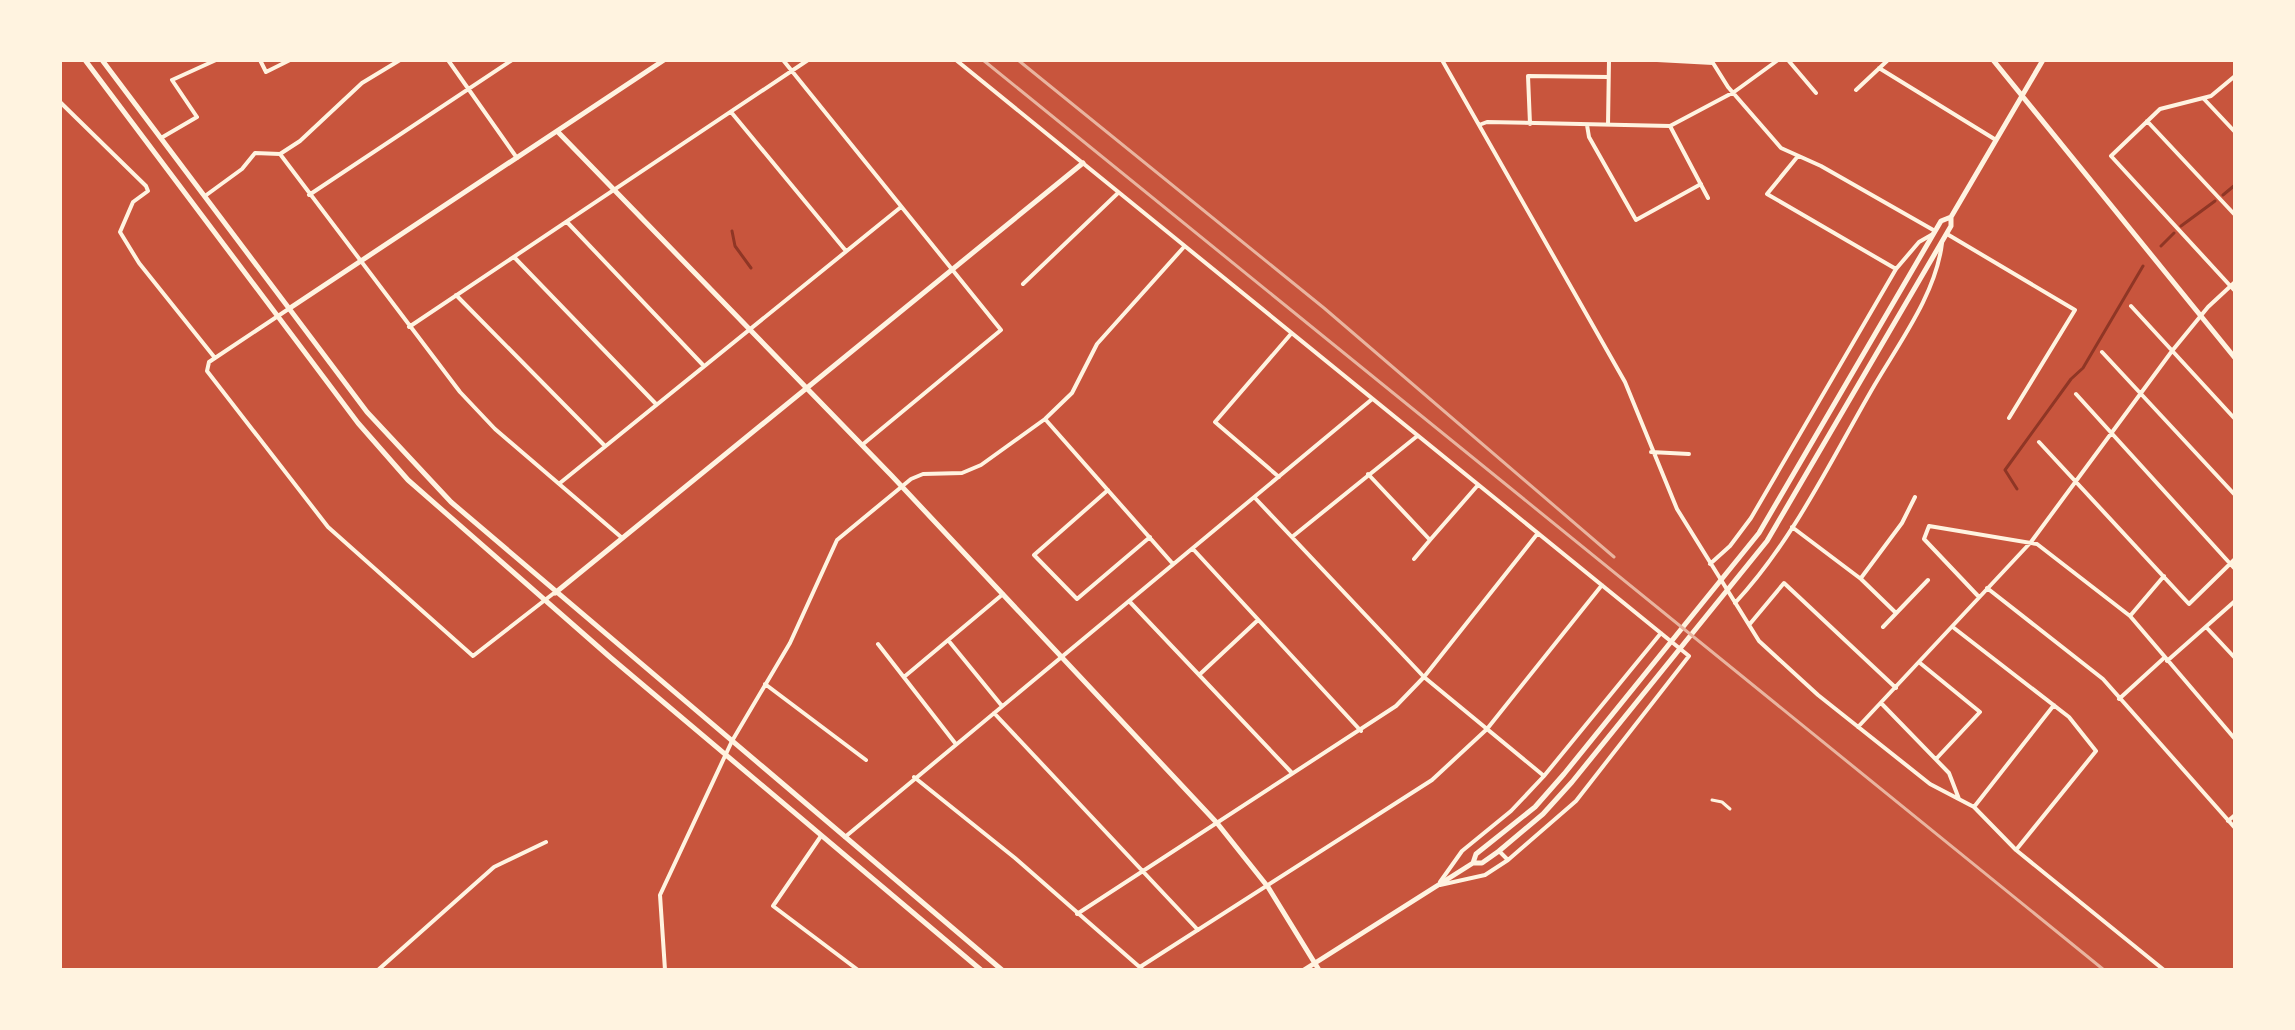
<svg xmlns="http://www.w3.org/2000/svg" width="2295" height="1030" font-family="Ubuntu,sans-serif">
<style>
.lines{fill:none;stroke-linecap:round;stroke-linejoin:round}
.stream{stroke:#8f3625;stroke-width:3}
.pedestrian{stroke:#fff3e0;stroke-width:3}
.minor{stroke:#fff3e0;stroke-width:4}
.tertiary{stroke:#fff3e0;stroke-width:5}
.rail{stroke:#e9b49f;stroke-width:3}
</style>
<rect width="100%" height="100%" fill="#c8553d"/>
<g class="lines">
<path class="stream" d="M2223 195 2235 185
M2181 226 2215 201
M732 231 735 246 751 268
M2161 246 2174 233
M2017 489 2005 470 2071 379 2083 368 2143 266"/>
<path class="pedestrian" d="M1712 800 1722 802 1730 809"/>
<path class="minor" d="M260 60 266 72 290 60
M448 60 517 158
M783 60 1001 330 862 445
M956 60 1689 656 1576 801 1508 860 1499 851
M1442 60 1625 382 1677 509 1759 641 1818 695 1930 784 1974 807 2016 850 2164 970
M1657 60 1713 63 1728 87 1781 148 1821 166 1935 231
M1788 60 1816 93
M1879 68 1996 140
M2235 76 2211 96 2160 109 2111 156 2235 291
M1856 90 1888 60
M2204 99 2235 132
M60 102 146 186 148 191 133 202 120 232 139 263 215 358
M731 112 846 251
M2147 121 2235 215
M1530 124 1528 76 1608 77
M1479 125 1487 122 1670 126 1734 92 1778 60
M1587 125 1589 137 1636 220 1701 184
M1608 125 1609 60
M1670 126 1708 198
M161 138 197 117 172 80 216 60
M280 154 460 392 495 429 621 537
M1798 156 1767 194 1896 269
M309 195 512 60
M205 196 242 169 255 153 280 154 300 141 362 83 400 60
M567 222 703 365
M1947 234 2075 310 2009 418
M514 257 656 404
M1023 284 1118 193
M456 295 604 445
M2131 306 2235 419
M290 308 209 362 207 371 328 527 473 656 554 593
M409 327 808 60
M2102 352 2235 495
M2076 394 2235 569
M1045 419 1173 564
M2039 442 2189 604 2235 559
M1651 452 1689 454
M1368 474 1430 540 1478 485
M1279 477 1215 422 1290 335
M560 483 901 207
M1108 490 1034 555 1077 599 1150 537
M1255 498 1424 677 1544 776 1661 633
M1792 527 1861 579 1896 613
M1292 537 1416 437
M1193 549 1361 731
M1414 559 1430 540
M1710 564 1730 546 1751 518 1896 269 1919 242 1933 234
M1861 578 1902 523 1915 497
M1987 588 2103 679 2235 828
M1979 597 1924 539 1929 526 2037 544 2130 616 2235 739
M1129 601 1292 773
M1735 603C1793 541 1831 460 1874 386 1899 343 1936 294 1942 243
M2130 616 2164 576
M1749 625 1784 583 1896 688
M1883 627 1928 580
M2206 627 2235 658
M1954 628 2069 717 2096 751 2016 850
M948 640 1002 706
M878 644 955 743
M2167 661 2235 601
M1920 663 1980 712 1936 759
M1199 675 1258 620
M904 677 1003 594
M765 684 866 760
M2119 699 2164 658
M1881 703 1949 773 1959 799
M994 713 1198 930
M1858 727 2031 542 2172 351 2208 307 2235 282
M914 777 1015 858 1143 970
M1974 807 2054 705
M2228 821 2235 815
M821 836 773 906 858 970
M845 837 1371 400
M1440 882 1462 851 1511 811 1544 776
M1440 885 1485 875 1508 860
M1077 914 1396 706 1424 677 1538 533
M1140 967 1432 780 1487 729 1602 585
M378 970 494 867 546 842
M665 970 660 895 732 741 790 643 837 540 911 479 923 474 962 473 981 465 1045 419 1072 393 1097 344 1183 248"/>
<path class="tertiary" d="M85 60 358 423 408 480 611 658 981 970
M102 60 367 412 451 502 1002 970
M1993 60 2235 358
M557 131 892 476 1217 823 1268 887 1319 970
M290 308 664 60
M555 593 1083 163
M1473 863 1476 854 1535 807 1564 774 1759 533 1941 221 1951 217
M1304 970 1473 863H1482L1499 851 1543 814 1572 782 1767 541 1951 226V217L2043 60"/>
<path class="rail" d="M983 60 2104 970
M1018 60 1324 308 1614 557"/>
</g>
<rect width="2295" height="1030" fill="none" stroke="#fff3e0" stroke-width="124"/>
</svg>
